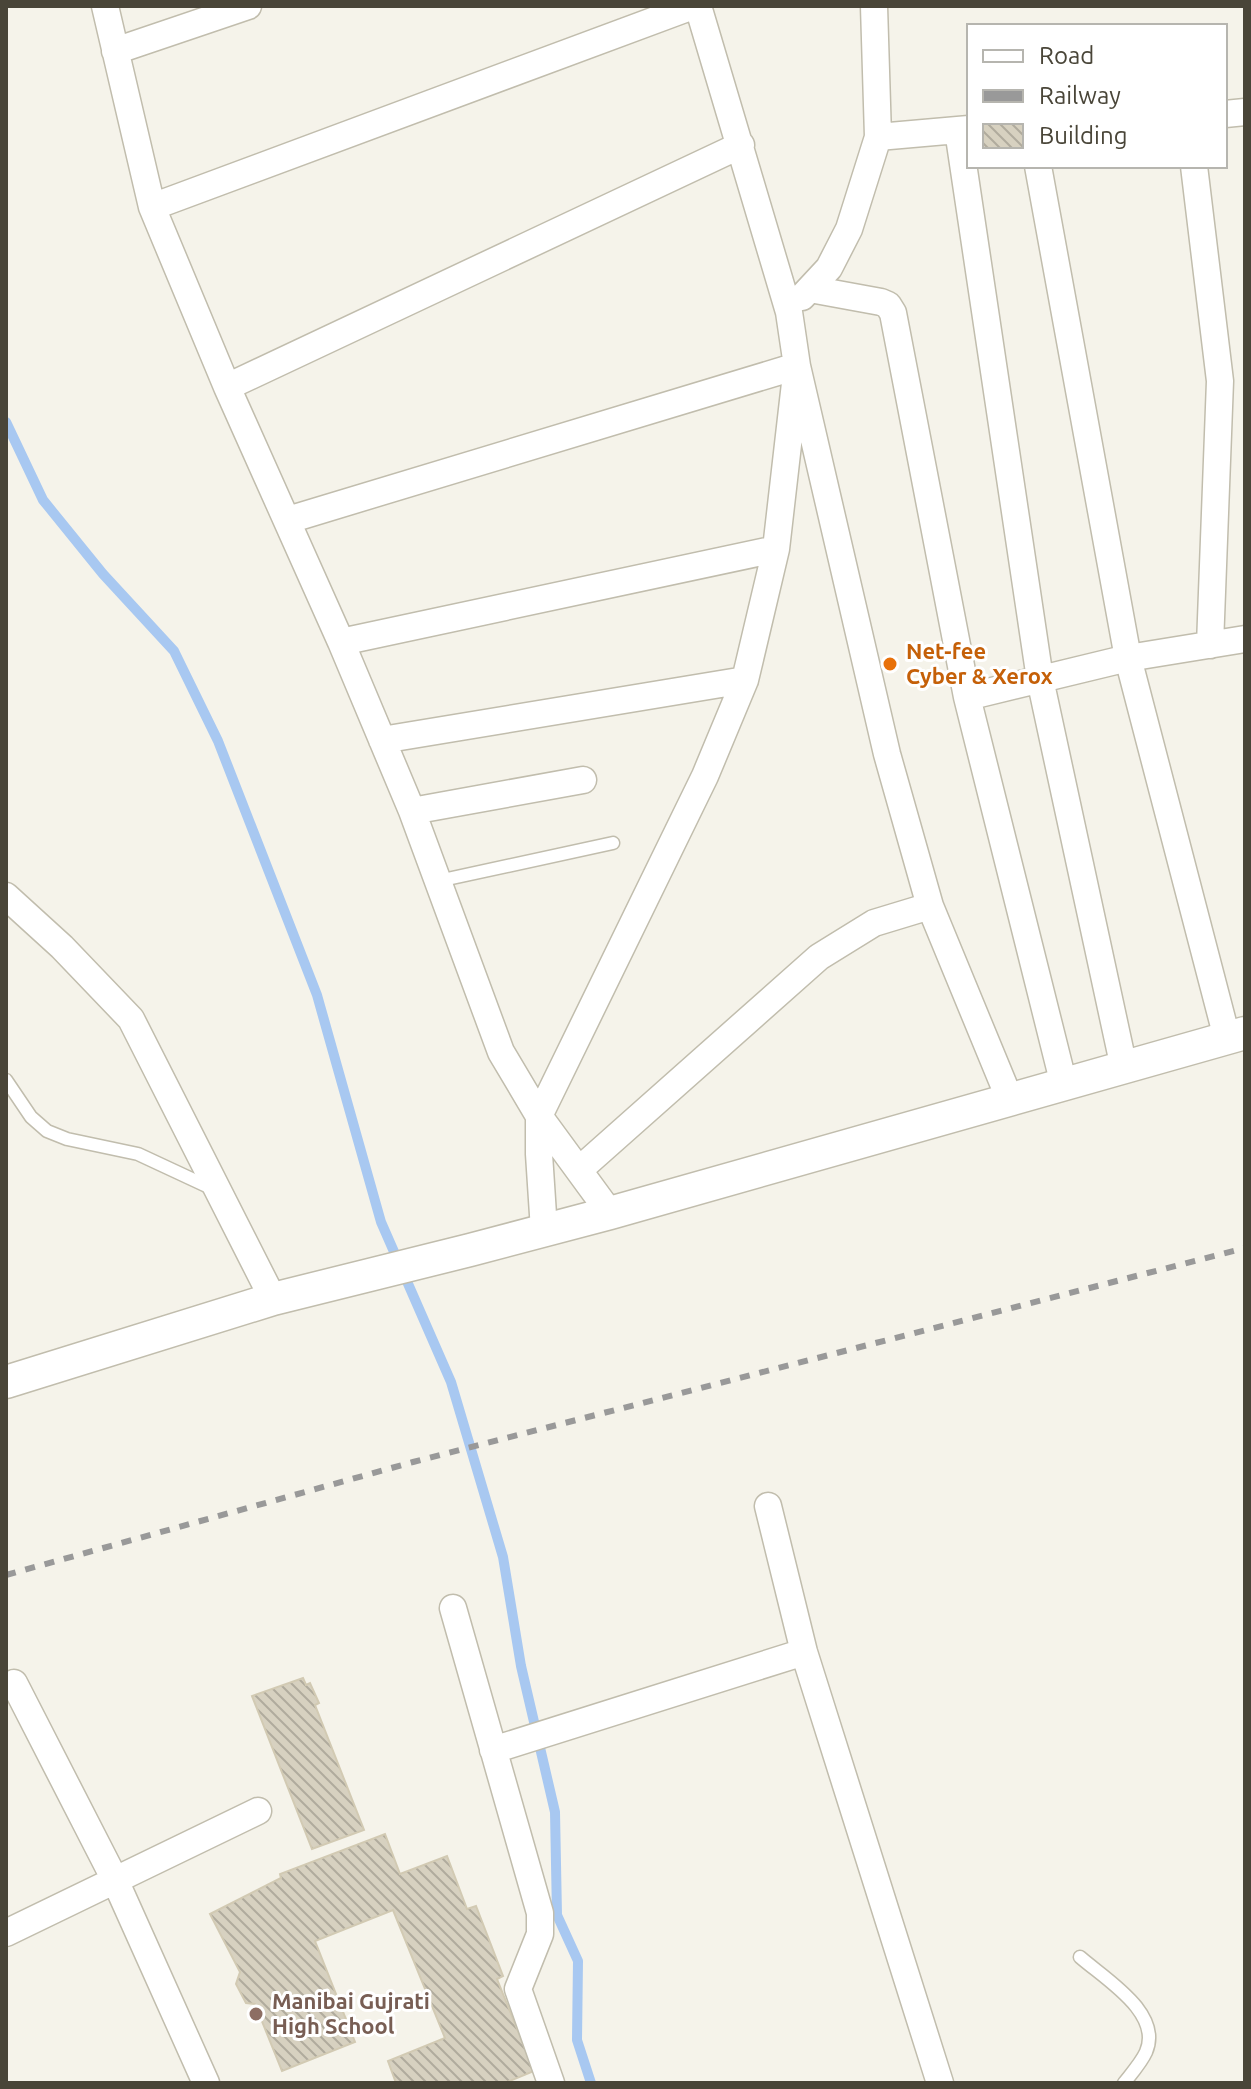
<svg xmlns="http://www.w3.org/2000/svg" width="1251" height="2089" font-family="Ubuntu,sans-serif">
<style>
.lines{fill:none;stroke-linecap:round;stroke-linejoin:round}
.stream{stroke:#a8c8f1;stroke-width:10}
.building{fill:url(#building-back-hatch);stroke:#d2cab3;stroke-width:2}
.service-casing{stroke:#c1bdad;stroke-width:15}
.minor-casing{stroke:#c1bdad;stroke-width:29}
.tertiary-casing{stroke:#c1bdad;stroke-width:35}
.service{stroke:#fff;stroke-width:12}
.minor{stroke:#fff;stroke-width:26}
.tertiary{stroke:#fff;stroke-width:32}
.rail{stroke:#999;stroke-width:6;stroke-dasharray:10 10;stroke-linecap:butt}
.food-dot{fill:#e8710a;stroke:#fff;stroke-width:3}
.education-dot{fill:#8d6e63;stroke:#fff;stroke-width:3}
.labels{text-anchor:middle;stroke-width:6;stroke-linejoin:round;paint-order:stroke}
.food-label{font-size:22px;font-weight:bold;fill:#c56008;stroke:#fff;text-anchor:start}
.education-label{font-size:22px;font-weight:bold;fill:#785e54;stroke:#fff;text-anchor:start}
</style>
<defs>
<pattern id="building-back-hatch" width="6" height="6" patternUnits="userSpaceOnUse" patternTransform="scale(2)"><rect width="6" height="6" fill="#d7d1c0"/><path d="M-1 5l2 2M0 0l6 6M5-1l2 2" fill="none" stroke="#b0ab9d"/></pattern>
</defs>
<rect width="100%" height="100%" fill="#f5f3ea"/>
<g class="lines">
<path class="stream" d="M6 422 43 500 103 574 174 651 218 741 317 995 381 1222 451 1382 503 1557 521 1666 555 1812 557 1915 578 1961 577 2040 591 2083"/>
</g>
<path class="building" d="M303 1678 306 1685 310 1683 319 1703 315 1705 364 1830 312 1849 252 1696Z
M385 1834 400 1874 447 1856 467 1909 476 1906 503 1976 497 1979 534 2071 505 2083H396L388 2061 445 2038 393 1910 315 1941 355 2042 282 2071 255 2004 246 2003 236 1984 240 1972 210 1914 281 1878 280 1874Z"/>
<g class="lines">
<defs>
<path id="service" d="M438 881 613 843
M6 1080 31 1117 47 1131 67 1139 138 1154 211 1188
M1080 1957C1105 1979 1163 2013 1146 2052 1141 2063 1131 2074 1124 2083"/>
<path id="minor" d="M105 6 152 207 227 387 341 642 412 811 501 1052 539 1116 610 1213
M115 51 248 6
M1225 114 1245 112
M958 130 1040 679 1124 1068
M878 137 969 129
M1038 166 1128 658 1227 1038
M1194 166 1220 381 1210 645
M152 207 693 6
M810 289 881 302 888 305 893 313 967 697 1064 1085
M802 297 829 268 849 229 878 137 874 6
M227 387 741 145
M288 520 797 366 887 754 930 906 1010 1100
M341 642 776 549
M967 697 1128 658 1245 639
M382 740 745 680
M412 811 583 780
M6 896 62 947 131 1019 273 1299
M579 1170 819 957 874 923 930 906
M544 1230 539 1154V1116L705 776 745 680 776 549 797 366 789 312 698 6
M768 1506 804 1652 940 2083
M453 1608 540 1913V1934L518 1989 551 2083
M14 1683 115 1880 206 2083
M493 1750 804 1652
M6 1933 258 1811"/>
<path id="tertiary" d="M6 1382 273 1299 470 1250 610 1213 1245 1033"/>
</defs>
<use href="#service" class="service-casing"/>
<use href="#minor" class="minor-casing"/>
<use href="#tertiary" class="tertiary-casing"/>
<use href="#service" class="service"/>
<use href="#minor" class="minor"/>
<use href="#tertiary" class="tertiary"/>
<path class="rail" d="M6 1575 413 1462 1245 1248"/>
</g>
<circle class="food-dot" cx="890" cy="664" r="8"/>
<circle class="education-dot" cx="256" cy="2014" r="8"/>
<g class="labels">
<g class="food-label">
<text x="906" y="659">Net-fee<tspan x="906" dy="25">Cyber &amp; Xerox</tspan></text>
</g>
<g class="education-label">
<text x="272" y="2009">Manibai Gujrati<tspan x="272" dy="25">High School</tspan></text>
</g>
</g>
<rect width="1251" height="2089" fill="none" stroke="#494538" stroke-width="16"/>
<rect x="967" y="24" width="260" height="144" fill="#ffffff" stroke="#b6b5af" stroke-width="2"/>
<rect x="983" y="50" width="40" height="12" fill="#ffffff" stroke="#b6b5af" stroke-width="2"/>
<text x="1039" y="64" font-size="24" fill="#494538">Road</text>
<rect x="983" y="90" width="40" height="12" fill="#999999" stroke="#b6b5af" stroke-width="2"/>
<text x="1039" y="104" font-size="24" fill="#494538">Railway</text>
<rect x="983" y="124" width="40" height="24" fill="url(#building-back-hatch)" stroke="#b6b5af" stroke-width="2"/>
<text x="1039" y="144" font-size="24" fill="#494538">Building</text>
</svg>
